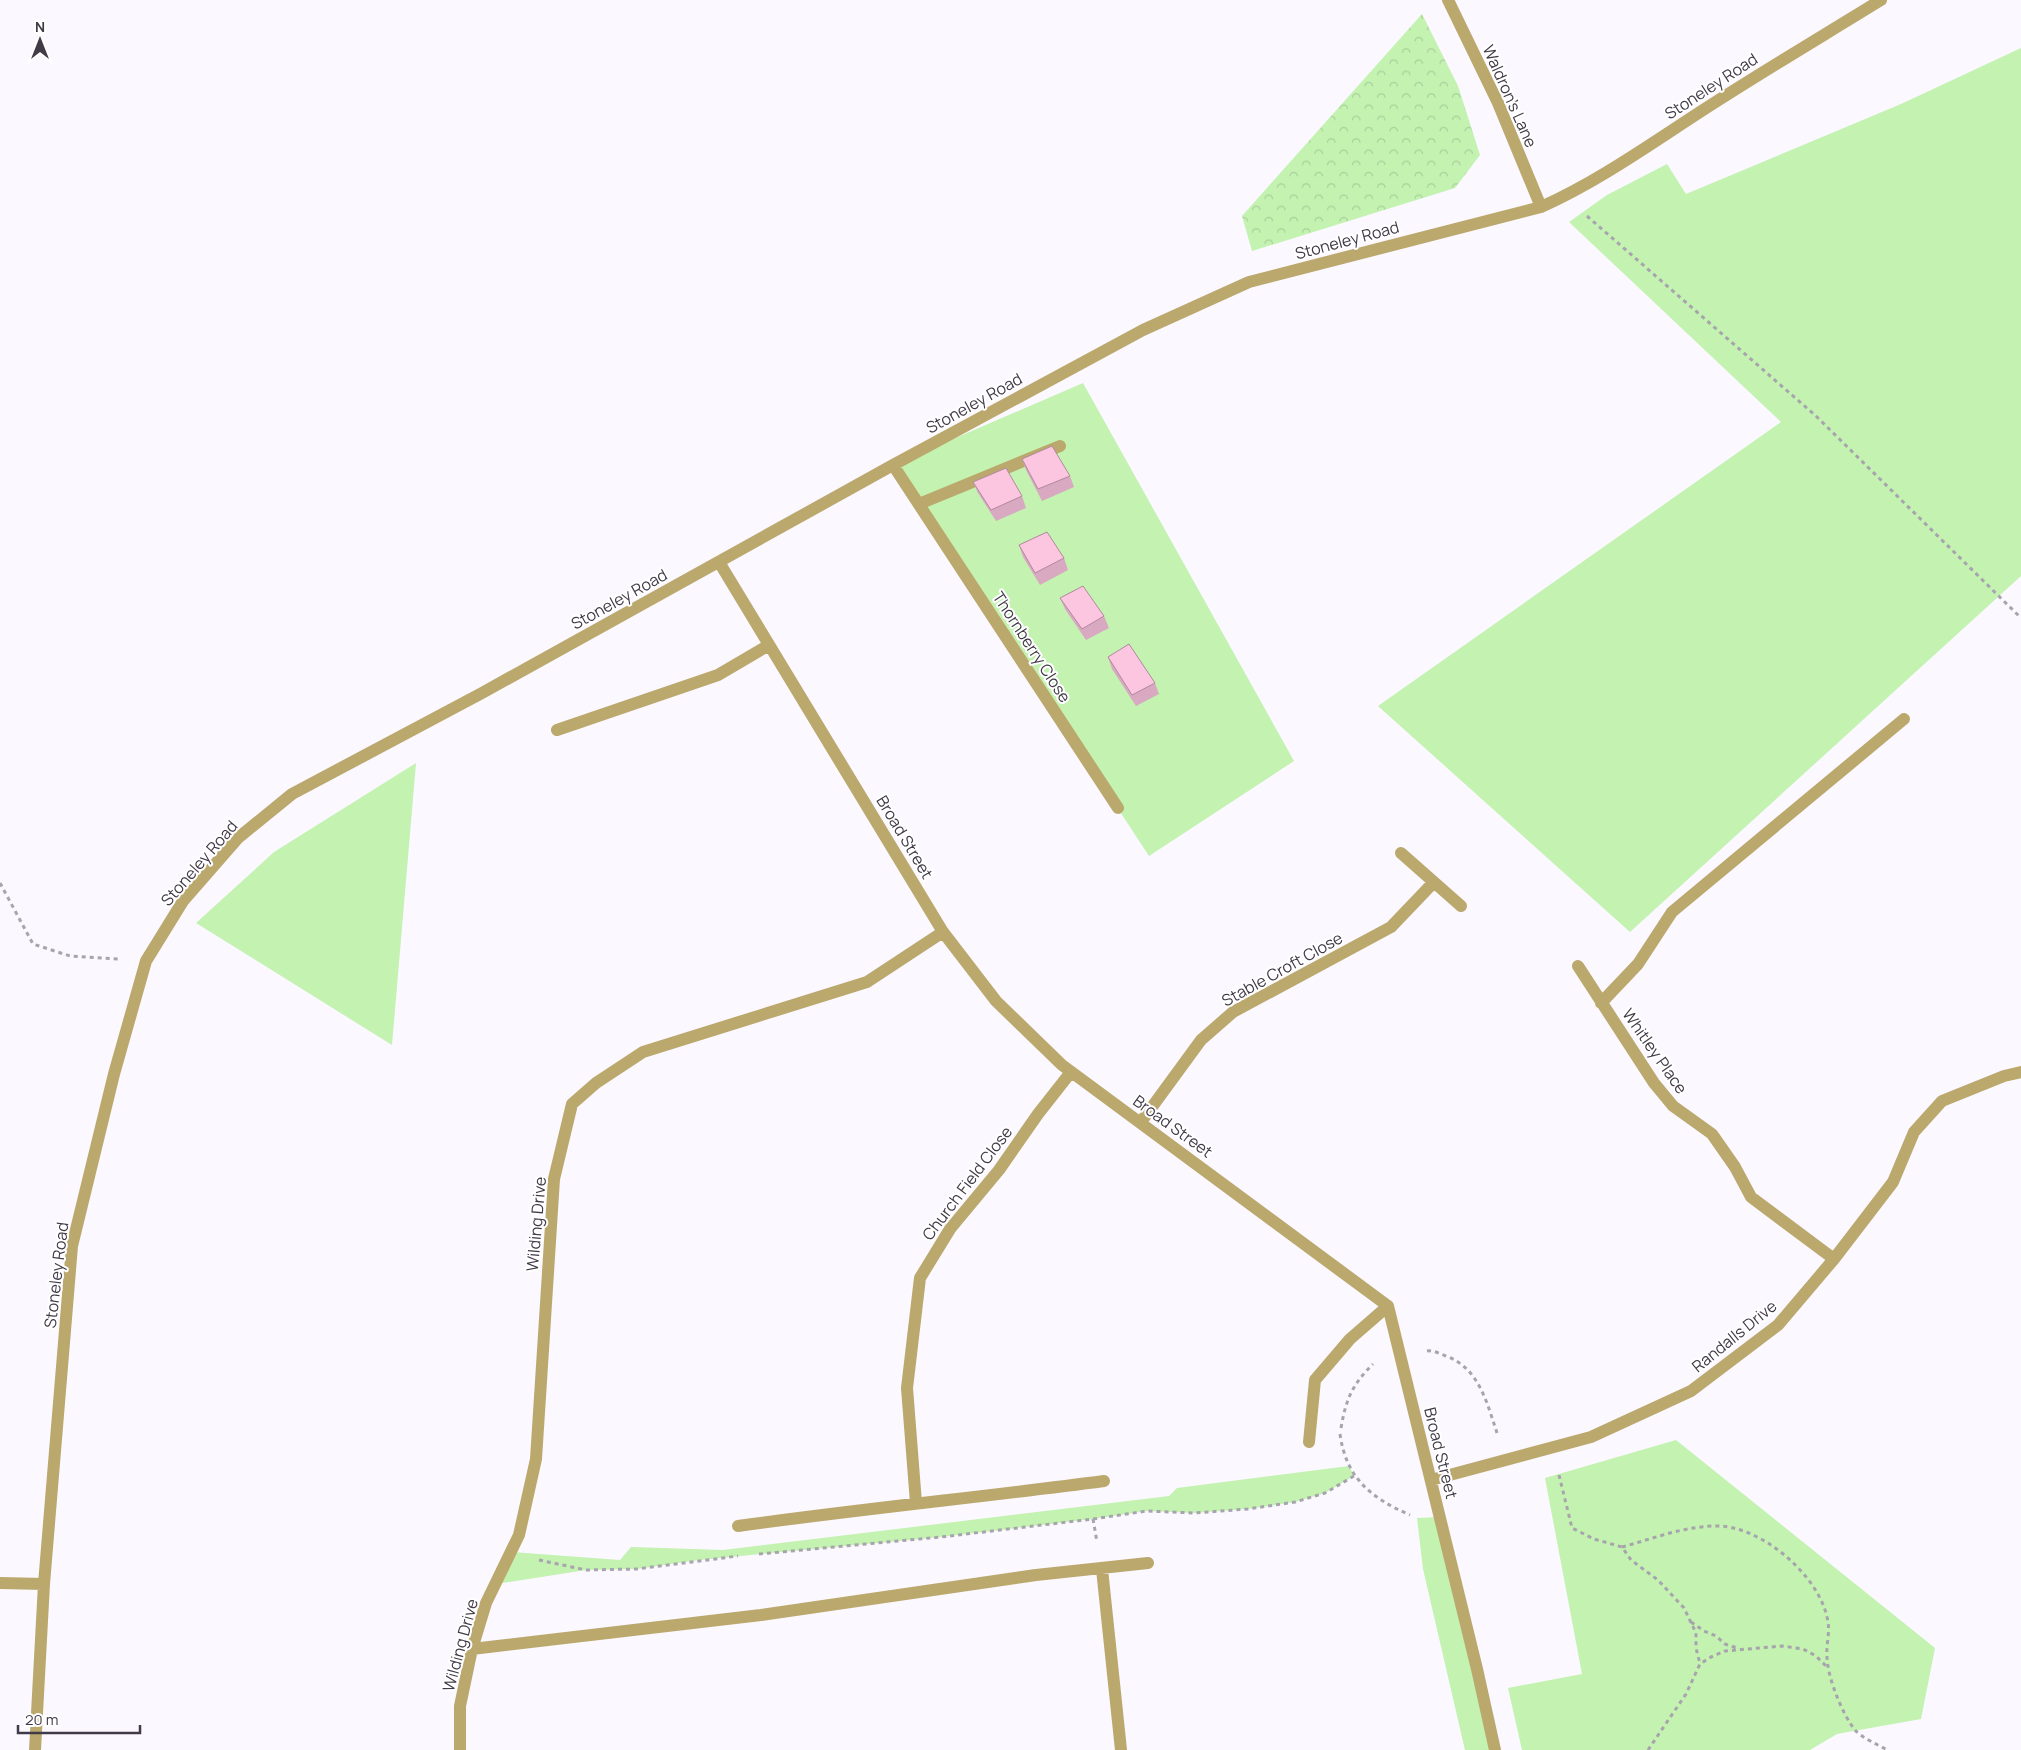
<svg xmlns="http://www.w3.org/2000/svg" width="2021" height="1750" font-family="Manrope,sans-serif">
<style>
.green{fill:#c3f2b1}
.forest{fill:url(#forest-crowns)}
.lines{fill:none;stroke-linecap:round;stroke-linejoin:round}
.path{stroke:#a8a4ad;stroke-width:3;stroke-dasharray:4 4;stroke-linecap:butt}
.minor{stroke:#bba86d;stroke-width:12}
.wall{fill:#d9a9c1}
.building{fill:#fcc5e0;stroke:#b08a9d}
.labels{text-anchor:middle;stroke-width:4;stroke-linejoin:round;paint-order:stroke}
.street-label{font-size:16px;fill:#413a47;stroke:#fff}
</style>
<defs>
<pattern id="forest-crowns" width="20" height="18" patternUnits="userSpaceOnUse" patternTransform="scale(1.25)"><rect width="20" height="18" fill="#c3f2b1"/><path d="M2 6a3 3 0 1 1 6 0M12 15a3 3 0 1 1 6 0" fill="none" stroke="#a9d09a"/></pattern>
</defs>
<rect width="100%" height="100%" fill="#fbf8ff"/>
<path class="green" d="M2021 48V576L1630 932 1378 706 1781 422 1569 222 1607 195 1667 164 1686 194 1901 104Z
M1083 383 1294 761 1149 856 893 465Z
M416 763 392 1045 196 923 274 852Z
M1676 1440 1935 1648 1921 1719 1837 1734 1810 1750H1522L1508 1688 1582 1674 1545 1478Z
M1349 1466 1354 1476 1325 1493 1295 1502 1248 1509 1194 1513 1147 1511 1093 1519 941 1537 699 1560 637 1569 586 1570 496 1584 512 1552 620 1560 631 1547 723 1550 1169 1496 1177 1488Z
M1440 1517 1495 1750H1465L1423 1569 1417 1518Z"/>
<path class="forest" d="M1422 14 1458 86 1480 155 1455 188 1252 251 1242 216Z"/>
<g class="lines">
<path class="path" d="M1587 216 1816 416 2021 618
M0 883 33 944 70 956 119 959
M1427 1351C1434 1350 1440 1354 1446 1356 1479 1368 1487 1403 1497 1433
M1341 1428C1346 1399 1352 1385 1373 1364
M1340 1434C1346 1478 1371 1498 1410 1515
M1559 1475 1572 1528 1594 1539 1622 1547 1631 1560 1658 1580 1684 1608 1696 1633V1648L1700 1664
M1093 1519 1097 1542
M1622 1547C1652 1539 1681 1527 1714 1526 1760 1524 1821 1576 1828 1622 1830 1633 1826 1645 1827 1656 1827 1676 1842 1714 1855 1730 1862 1738 1877 1744 1887 1750
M759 1554 941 1537 1093 1519 1147 1511 1194 1513 1248 1509 1295 1502 1325 1493 1354 1476
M539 1560 586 1570 637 1569 738 1556
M1691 1622 1704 1631 1716 1636 1725 1644 1737 1648
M1648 1750 1686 1694 1700 1664 1711 1657 1725 1651 1782 1646 1803 1649 1816 1656 1828 1668"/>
<path class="minor" d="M1448 0 1498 103 1541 207
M893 465 1118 808
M919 504 1060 446
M719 562 943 932 996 1001 1062 1065 1388 1306 1477 1669 1495 1750
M557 730 718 675 769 645
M1401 853 1461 906
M1578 966 1654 1083 1673 1106 1712 1134 1735 1167 1751 1197 1834 1259
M1601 1003 1638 964 1672 912 1904 719
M1141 1122 1201 1040 1233 1012 1391 927 1434 882
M1309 1442 1315 1380 1350 1339 1388 1306
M1431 1480 1591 1437 1691 1391 1778 1325 1834 1259 1893 1182 1914 1132 1942 1101 2004 1076 2021 1072
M916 1503 907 1388 920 1278 950 1229 999 1170 1038 1114 1071 1072
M738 1526C860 1509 982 1497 1104 1481
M1102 1569 1121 1750
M0 1583 44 1584
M472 1649 761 1615 1036 1575 1148 1563
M35 1750 44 1584 72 1246 114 1074 146 961 183 901 238 838 292 794 482 693 893 465 1143 330 1249 282 1541 207C1597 182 1649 145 1700 112 1760 73 1821 37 1881 0
M460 1750V1706L472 1649 486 1603 519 1535 536 1459 554 1179 572 1104 596 1083 643 1052 867 982 943 932"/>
</g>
<path class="wall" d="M1022 459 1070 476 1074 487 1042 501 1026 470Z
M973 482 1022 496 1026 508 996 521 978 493Z
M1019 545 1064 558 1068 570 1040 585 1023 557Z
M1060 598 1104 616 1109 628 1086 640 1065 609Z
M1108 657 1155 683 1159 694 1136 706 1112 669Z"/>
<path class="building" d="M1052 446 1070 476 1038 489 1022 459Z
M1006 468 1022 496 991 510 973 482Z
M1047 532 1064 558 1035 573 1019 545Z
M1083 586 1104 616 1082 629 1060 598Z
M1129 644 1155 683 1132 695 1108 657Z"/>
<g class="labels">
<g class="street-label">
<text transform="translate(1711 86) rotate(-33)" y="6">Stoneley Road</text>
<text transform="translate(1510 96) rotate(66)" y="6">Waldron's Lane</text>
<text transform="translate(1347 240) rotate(-15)" y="6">Stoneley Road</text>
<text transform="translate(974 403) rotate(-29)" y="6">Stoneley Road</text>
<text transform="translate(619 599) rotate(-29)" y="6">Stoneley Road</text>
<text transform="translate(1032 647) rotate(57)" y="6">Thornberry Close</text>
<text transform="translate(905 837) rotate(59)" y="6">Broad Street</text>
<text transform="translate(199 863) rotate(-49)" y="6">Stoneley Road</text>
<text transform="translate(1282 969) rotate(-29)" y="6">Stable Croft Close</text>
<text transform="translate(1655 1051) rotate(55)" y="6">Whitley Place</text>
<text transform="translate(1173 1126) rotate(36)" y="6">Broad Street</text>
<text transform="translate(967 1183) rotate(-53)" y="6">Church Field Close</text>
<text transform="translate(536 1224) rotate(-85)" y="6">Wilding Drive</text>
<text transform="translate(56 1275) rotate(-83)" y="6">Stoneley Road</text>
<text transform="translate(1734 1336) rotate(-39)" y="6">Randalls Drive</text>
<text transform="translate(1441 1453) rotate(76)" y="6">Broad Street</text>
<text transform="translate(460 1645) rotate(-75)" y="6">Wilding Drive</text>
</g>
</g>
<g transform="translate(40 40)" stroke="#ffffff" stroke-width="4" paint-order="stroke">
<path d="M0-4L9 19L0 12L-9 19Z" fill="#413a47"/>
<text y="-8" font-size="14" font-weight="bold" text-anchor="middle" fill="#413a47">N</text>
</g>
<path d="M18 1725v8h122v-8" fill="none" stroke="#413a47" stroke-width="2.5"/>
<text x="25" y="1725" font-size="15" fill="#413a47" stroke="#ffffff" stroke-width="4" paint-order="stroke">20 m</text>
</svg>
